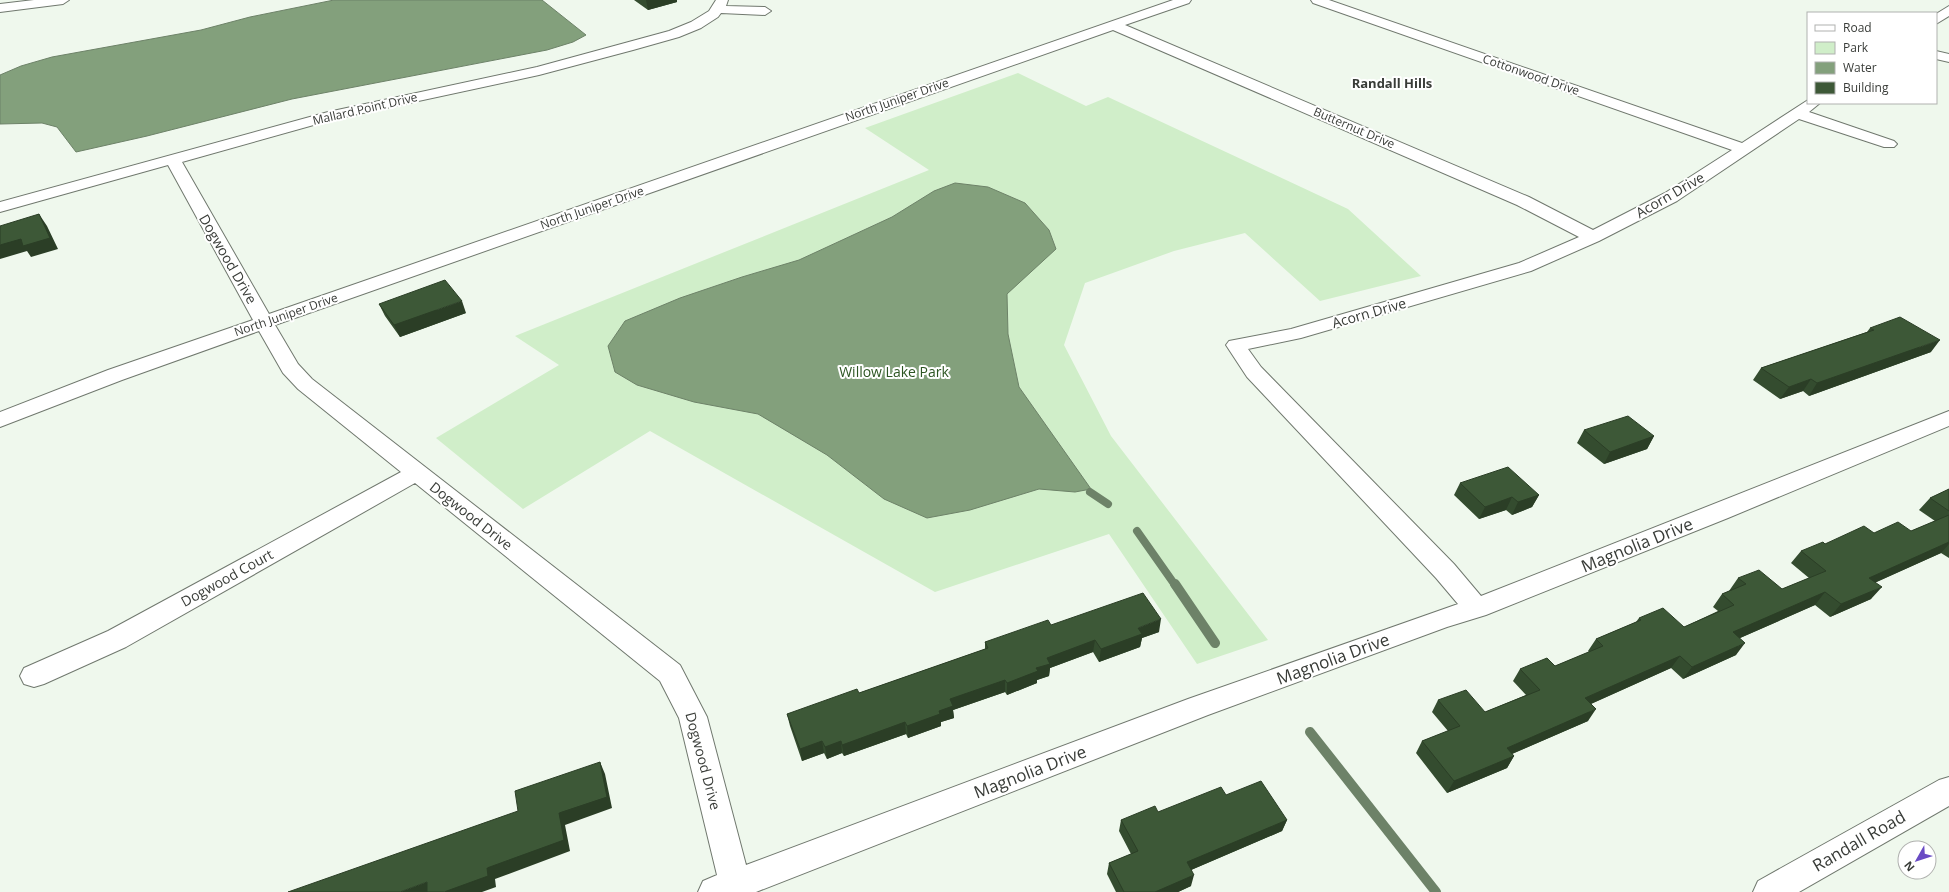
<svg xmlns="http://www.w3.org/2000/svg" width="1949" height="892" font-family="'Open Sans',sans-serif">
<style>
.green{fill:#d0eec9}
.water{fill:#83a07c;stroke:#6d8268}
.lines{fill:none;stroke-linecap:round;stroke-linejoin:round}
.stream-far1{stroke:#6d8268;stroke-width:8}
.stream{stroke:#6d8268;stroke-width:10}
.street-casing{stroke:#70786e;stroke-width:2}
.secondary-casing{stroke:#70786e;stroke-width:2}
.street{fill:#fff;fill-rule:evenodd}
.secondary{fill:#fff;fill-rule:evenodd}
.wall{fill:#344c2f}
.shaded-wall{fill:#2b3e26}
.building{fill:#3d5837;stroke:#2b3e26}
.labels{text-anchor:middle;stroke-width:4;stroke-linejoin:round;paint-order:stroke}
.far-street-label{font-size:12px;fill:#393c38;stroke:#fff}
.far-neighbourhood-label{font-size:13px;font-weight:bold;fill:#393c38;stroke:#fff}
.street-label{font-size:14px;fill:#393c38;stroke:#fff}
.park-label{font-size:14px;fill:#2d5623;stroke:#fff}
.near-street-label{font-size:17px;fill:#393c38;stroke:#fff}
</style>
<rect width="100%" height="100%" fill="#eff8ed"/>
<path class="green" d="M1018 73 1086 106 1108 97 1348 209 1421 276 1320 301 1245 233 1174 251 1085 283 1064 345 1111 436 1268 640 1197 664 1109 534 935 592 650 431 523 509 436 438 559 365 515 336 929 170 865 128Z"/>
<path class="water" d="M334 0H542L586 35 573 42 547 50 292 99 147 136 76 152 57 127 42 123 0 124V75L21 66 52 57 201 30 250 17Z
M955 183 988 187 1025 203 1049 230 1056 249 1007 294 1008 334 1019 387 1091 489 1075 492 1039 489 970 510 927 518 884 499 827 455 758 414 694 402 637 385 615 372 608 346 625 321 680 298 742 277 799 260 892 217 934 191Z"/>
<g class="lines">
<path class="stream-far1" d="M1090 492 1108 504
M1137 531 1175 585"/>
<path class="stream" d="M1175 584 1215 643
M1310 732 1436 892"/>
<defs>
<path id="street" d="M34 0H69L63 4 0 12V4Z
M716 0H728L726 6 765 7 771 11 765 15 721 13 718 17 701 28 679 37 633 50 539 75 335 119 182 162 269 314 1173 0H1191L1189 3 1125 25 1529 197 1593 230 1665 193 1732 150 1313 3 1311 0H1329L1742 143 1808 100V103H1820L1809 112 1894 141 1897 144 1894 147H1884L1799 119 1677 201 1599 241 1531 271 1301 338 1248 349 1261 367 1454 564 1481 596 1949 411V426L1728 518 1486 615 1447 627 1208 715 756 892H698L703 881 717 875 679 718 660 681 415 483 126 647 44 684 34 687 24 684 20 676 24 668 108 631 401 472 298 389 283 373 259 331 122 380 0 427V412L108 370 253 320 168 165 0 212V202L328 112 537 67 669 31 691 22 709 11ZM1113 30 1517 205 1579 237 1519 263 1291 329 1229 341 1226 345 1247 377 1436 578 1458 604 1188 699 746 865 707 717 680 665 312 379 298 364 275 325Z
M1949 6V16L1936 24V14Z
M1936 51 1949 54V62L1936 59Z"/>
<path id="secondary" d="M1949 777V806L1799 892H1753L1758 881 1939 780Z"/>
</defs>
<use href="#street" class="street-casing"/>
<use href="#secondary" class="secondary-casing"/>
<use href="#street" class="street"/>
<use href="#secondary" class="secondary"/>
</g>
<path class="wall" d="M634 0H677V2L648 10Z
M379 304 466 313 400 337 385 316Z
M1870 328 1931 352 1809 396 1803 391 1780 399 1753 380 1761 368 1867 332Z
M1584 430 1654 436 1647 449 1604 464 1577 443Z
M1460 483 1539 495 1532 507 1512 515 1506 510 1479 519 1454 495Z
M1949 489V558L1941 553 1876 582 1871 599 1830 617 1815 605 1740 638 1736 655 1683 679 1671 668 1591 704 1588 721 1512 754 1514 756 1507 768 1447 793 1416 753 1422 741 1448 731 1432 712 1438 700 1485 712 1526 695 1513 681 1520 669 1555 666 1589 652 1588 651 1596 639 1636 622 1639 618 1684 627 1718 611 1713 607 1722 594 1729 591 1738 578 1782 589 1809 578 1791 563 1801 551 1825 544 1874 533 1911 531 1935 521 1919 510 1930 498Z
M1051 625 1159 632 1142 638 1140 647 1099 662 1093 652 1050 668 1049 676 1037 680V683L1007 695 1005 692 953 710 954 718 941 722V726L908 738 906 734 844 756 842 753 827 759 824 753 802 761 790 726 787 714 859 693 985 649V642Z
M1226 795 1287 820 1282 831 1191 870V886L1178 892H1116L1107 874 1109 863 1131 854 1119 831 1121 820 1158 812Z"/>
<path class="shaded-wall" d="M646 0H677V2L648 10Z
M39 214 47 226 58 249 31 257 27 251 0 259V245Z
M462 301 466 313 400 337 394 325Z
M1940 340 1931 352 1809 396 1817 383Z
M1811 379 1803 391 1780 399 1789 387Z
M1654 436 1647 449 1604 464 1610 452Z
M1539 495 1532 507 1512 515 1518 502Z
M1512 497 1506 510 1479 519 1485 507Z
M1949 542V544L1941 553 1859 590 1869 578Z
M1882 587 1871 599 1830 617 1841 604Z
M1825 592 1815 605 1724 645 1733 632Z
M1161 619 1159 632 1142 638 1140 647 1099 662 1101 649 1138 628Z
M1095 640 1093 652 1050 668 1049 676 1037 680V683L1007 695V683L1036 668 1047 658Z
M1745 643 1736 655 1683 679 1692 667Z
M1680 656 1671 668 1577 710 1585 698Z
M1005 680V692L953 710 954 718 941 722V726L908 738 907 726 939 711 950 699Z
M1596 709 1588 721 1500 759 1507 748Z
M905 722 906 734 844 756 842 745Z
M822 741 824 753 802 761 800 749Z
M841 741 842 753 827 759 825 747Z
M1514 756 1507 768 1447 793 1454 781Z
M600 762 605 774 612 808 565 825 570 851 495 879 496 887 482 892H444L487 868 559 813Z
M1287 820 1282 831 1184 873 1187 862Z
M1194 875 1191 886 1178 892H1155Z
M427 882 434 892H400Z"/>
<path class="building" d="M39 214 50 238 23 246 21 239 0 245V226Z
M445 280 462 301 394 325 379 304Z
M1900 317 1940 340 1817 383 1811 379 1789 387 1761 368 1874 330 1870 328Z
M1628 416 1654 436 1610 452 1584 430Z
M1508 467 1539 495 1518 502 1512 497 1485 507 1460 483Z
M1949 489V511L1930 498Z
M1949 515V542L1869 578 1882 587 1841 604 1825 592 1733 632 1745 643 1692 667 1680 656 1585 698 1596 709 1507 748 1514 756 1454 781 1422 741 1460 726 1438 700 1466 690 1485 712 1540 690 1520 669 1547 658 1555 666 1603 646 1596 639 1641 620 1639 618 1663 608 1684 627 1734 605 1722 594 1746 584 1738 578 1759 570 1782 589 1826 571 1801 551 1823 542 1825 544 1864 526 1874 533 1898 522 1911 531Z
M1143 593 1161 619 1138 628 1142 634 1101 649 1095 640 1047 658 1050 664 1036 668 1038 671 1007 683 1005 680 950 699 953 706 939 711 940 714 907 726 905 722 842 745 841 741 825 747 822 741 800 749 787 714 857 689 859 693 988 648 985 642 1048 620 1051 625Z
M600 762 607 797 559 813 564 840 487 868 488 876 444 892H427V882L400 892H288L518 811 515 791Z
M1261 781 1287 820 1187 862 1194 875 1155 892H1124L1109 863 1138 851 1121 820 1155 806 1158 812 1221 787 1226 795Z"/>
<g class="labels">
<g class="far-street-label">
<text transform="translate(1531 75) rotate(19)" y="4">Cottonwood Drive</text>
<text transform="translate(897 100) rotate(-19)" y="4">North Juniper Drive</text>
<text transform="translate(365 109) rotate(-13)" y="4">Mallard Point Drive</text>
<text transform="translate(1354 128) rotate(23)" y="4">Butternut Drive</text>
<text transform="translate(592 208) rotate(-19)" y="4">North Juniper Drive</text>
<text transform="translate(286 315) rotate(-19)" y="4">North Juniper Drive</text>
</g>
<g class="far-neighbourhood-label">
<text x="1392" y="88">Randall Hills</text>
</g>
<g class="street-label">
<text transform="translate(1670 195) rotate(-30)" y="5">Acorn Drive</text>
<text transform="translate(228 259) rotate(60)" y="5">Dogwood Drive</text>
<text transform="translate(1369 313) rotate(-16)" y="5">Acorn Drive</text>
<text transform="translate(471 516) rotate(38)" y="5">Dogwood Drive</text>
<text transform="translate(227 578) rotate(-29)" y="5">Dogwood Court</text>
<text transform="translate(703 761) rotate(75)" y="5">Dogwood Drive</text>
</g>
<g class="park-label">
<text x="894" y="377">Willow Lake Park</text>
</g>
<g class="near-street-label">
<text transform="translate(1637 545) rotate(-22)" y="6">Magnolia Drive</text>
<text transform="translate(1333 659) rotate(-20)" y="6">Magnolia Drive</text>
<text transform="translate(1030 772) rotate(-21)" y="6">Magnolia Drive</text>
<text transform="translate(1859 841) rotate(-30)" y="6">Randall Road</text>
</g>
</g>
<rect x="1807" y="12" width="130" height="92" fill="#ffffff" stroke="#b0b1af"/>
<rect x="1815" y="25" width="20" height="6" fill="#ffffff" stroke="#b0b1af"/>
<text x="1843" y="32" font-size="12" fill="#393c38">Road</text>
<rect x="1815" y="42" width="20" height="12" fill="#d0eec9" stroke="#b0b1af"/>
<text x="1843" y="52" font-size="12" fill="#393c38">Park</text>
<rect x="1815" y="62" width="20" height="12" fill="#83a07c" stroke="#b0b1af"/>
<text x="1843" y="72" font-size="12" fill="#393c38">Water</text>
<rect x="1815" y="82" width="20" height="12" fill="#3d5837" stroke="#b0b1af"/>
<text x="1843" y="92" font-size="12" fill="#393c38">Building</text>
<g transform="translate(1917 860) rotate(231)"><circle r="19" fill="#ffffff" stroke="#b0b1af"/>
<path d="M0-3L7 15L0 10L-7 15Z" fill="#694bc4"/>
<text y="-6" font-size="11" font-weight="bold" text-anchor="middle" fill="#393c38">N</text>
</g>
</svg>
